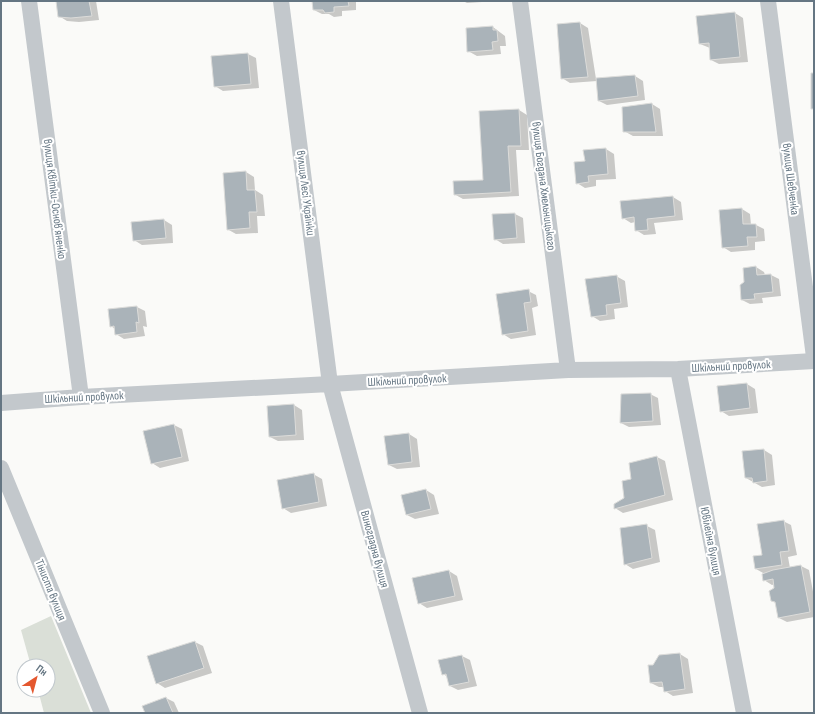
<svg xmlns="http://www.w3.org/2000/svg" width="815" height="714" font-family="'Sofia Sans Condensed',sans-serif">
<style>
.green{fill:#dadfd7}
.shadow{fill:#0003}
.building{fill:#aab3b9;stroke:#dcdcda}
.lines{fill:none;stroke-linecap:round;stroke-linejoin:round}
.street{stroke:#c3c8cc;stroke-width:16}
.labels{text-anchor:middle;stroke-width:4;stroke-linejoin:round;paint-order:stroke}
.street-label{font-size:12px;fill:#657683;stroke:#fff}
</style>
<rect width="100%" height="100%" fill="#fafaf8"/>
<path class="green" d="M51 616 91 713H44L38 690H48V666H31L21 630Z"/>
<path class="shadow" d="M57 1H96L99 20 79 22 67 21 59 16Z
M313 1H356V10L342 11V16L334 17 329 14H322L314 10Z
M463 1H497L467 3Z
M735 13 743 18 748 62 719 64 711 60 710 48 700 44 697 17Z
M580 23 588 28 596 79 635 76 643 81 645 100 607 105 599 101 597 81 570 83 562 78Z
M493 27 505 36 506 46H500L501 54 477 56 468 51Z
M248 54 256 58 259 88 223 91 215 86Z
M652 104 660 109 663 136H633L624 131 623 108Z
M519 110 527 115 529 150H516L519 196 463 199 454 194 484 181Z
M606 149 614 154 616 179 596 180V186L585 188 577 183 586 162Z
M246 172 254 177 255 190 263 195 265 216H257L258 233 236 234 227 229Z
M673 197 681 202 683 220 654 223 656 234 644 235 636 230 635 222 631 223 623 218Z
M742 209 750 214 751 225H756L764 229 765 241 755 242V250L731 252 723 247Z
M515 214 523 218 525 243 503 244 495 239 493 215Z
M164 220 172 225 173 243 142 245 134 240Z
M756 267 764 272 765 275H771L779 279 781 296 762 298 763 303 750 304 742 300 745 283 744 269Z
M616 276 625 281 628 307 614 309 615 319 600 321 592 316Z
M528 291 536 295 538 306 532 308 536 335 511 339 503 334Z
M137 307 145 311 147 327 143 326 145 336 124 339 116 334 115 329 111 326Z
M747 384 755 389 758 413 729 416 721 411Z
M650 394 658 398 661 425 629 427 621 423Z
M294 405 302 410 304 440 278 441 270 437Z
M174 425 182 429 189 461 160 468 152 463Z
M409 434 417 439 420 467 397 469 389 465Z
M764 450 772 455 775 485 762 487 746 478Z
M657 457 665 461 673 500 623 513 615 508 625 499 632 480Z
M313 474 322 479 327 506 291 513 283 508Z
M426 490 434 495 439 514 415 519 407 515Z
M783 521 791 525 797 555 788 557 790 568 801 566 809 570 814 597V617L787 622 779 618 776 603 772 601 775 589V584L772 585 764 580 765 574 756 569Z
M647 526 655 530 660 562 633 569 625 564Z
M449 571 457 576 463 600 427 608 419 603Z
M195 642 203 646 212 673 165 688 157 683Z
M680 654 688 659 693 693 673 696 665 691 664 687H659L651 683 654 666Z
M462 656 470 660 477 686 458 690 450 686 448 677 443 674Z
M166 698 174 702 179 713H146Z"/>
<path class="building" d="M56 1H89L92 16 71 18 58 17Z
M312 1H348L349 6 334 7V12L325 13 323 10H313Z
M735 12 740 57 710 60 709 43 699 44 696 16Z
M580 22 588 77 561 79 557 24Z
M493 26V30H497L498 41 492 42 493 50 467 52 466 28Z
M248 53 251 84 214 87 211 56Z
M811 73H814V109H811Z
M635 75 638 96 598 101 596 78Z
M652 103 656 132H623L622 107Z
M519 109 521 146H508L511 192 454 195 453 181 483 180 479 111Z
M606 148 608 174 588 176 589 182 576 184 574 162 585 161 583 150Z
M246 171 247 190H255L257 212H249L250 228 227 230 223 173Z
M673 196 675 216 647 219 648 230 635 231 634 217 622 219 620 201Z
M742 208 743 224H756L757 237H747L748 246 722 248 719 210Z
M515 213 517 238 494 240 492 214Z
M164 219 166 238 133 241 131 222Z
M756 266 757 275 771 274 773 292 754 294 755 299 741 300 740 285 744 282 743 268Z
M617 275 621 303 606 305 607 315 591 317 585 279Z
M529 289 531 302 524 303 528 331 502 335 496 294Z
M137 306 139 323 136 322 137 332 115 335 114 326 110 327 108 309Z
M747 383 750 408 720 412 717 386Z
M651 393 653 421 620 423 621 394Z
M294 404 296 435 269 437 267 406Z
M174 424 182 457 151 464 143 431Z
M409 433 412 462 388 465 384 436Z
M764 449 767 481 753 483 752 478H745L742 451Z
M657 456 665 495 614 509V504L624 498 622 481 631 479 629 463Z
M314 473 319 502 282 509 277 480Z
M426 489 431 509 406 515 401 495Z
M784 520 789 551 780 552 782 565 755 569 753 556 762 555 757 524Z
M647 524 652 558 624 565 620 528Z
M801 565 810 612 778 618 775 602 771 601 769 591 774 588 773 579 763 581 762 574 773 570Z
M449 570 455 596 418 604 412 578Z
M195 641 204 668 156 684 147 656Z
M680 653 685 689 664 692 662 682 650 683 648 665H653L659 655Z
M462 655 469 682 449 686 446 674 442 675 438 660Z
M166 697 173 713H145L142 706Z"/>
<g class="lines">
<path class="street" d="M29 1 81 397
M281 1 330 384 420 713
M520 1 568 370
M768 1 814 357
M678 369 744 713
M1 403 81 397 330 384 568 370 678 369 814 361
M1 468 102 713"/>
</g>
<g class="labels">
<g class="street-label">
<text transform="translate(791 179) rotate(83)" y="4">вулиця Шевченка</text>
<text transform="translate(544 186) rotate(83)" y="4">вулиця Богдана Хмельницького</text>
<text transform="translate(306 193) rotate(83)" y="4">вулиця Лесі Українки</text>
<text transform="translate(55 199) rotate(83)" y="4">вулиця Квітки-Основʼяненко</text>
<text transform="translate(731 366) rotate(-3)" y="4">Шкільний провулок</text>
<text transform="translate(407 380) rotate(-3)" y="4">Шкільний провулок</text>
<text transform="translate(84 397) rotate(-3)" y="4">Шкільний провулок</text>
<text transform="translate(711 541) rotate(79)" y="4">Ювілейна вулиця</text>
<text transform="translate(375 549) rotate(75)" y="4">Виноградна вулиця</text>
<text transform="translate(51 590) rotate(68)" y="4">Тіниста вулиця</text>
</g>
</g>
<rect width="815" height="714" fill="none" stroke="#657683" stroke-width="4"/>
<g transform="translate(36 678) rotate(36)"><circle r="19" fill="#ffffff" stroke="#c1c8cd"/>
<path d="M0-3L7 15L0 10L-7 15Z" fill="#e4572e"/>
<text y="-6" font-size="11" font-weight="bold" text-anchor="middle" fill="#657683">Пн</text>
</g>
</svg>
